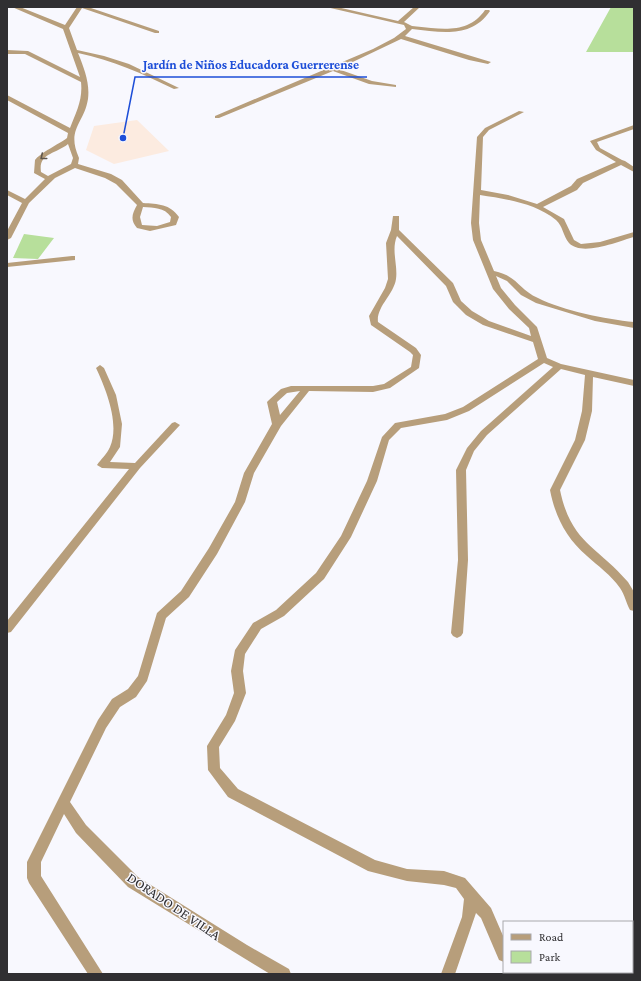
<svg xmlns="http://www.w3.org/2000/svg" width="641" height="981" font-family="'Crimson Pro',serif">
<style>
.education{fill:#fcebe0}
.green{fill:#b7df9b}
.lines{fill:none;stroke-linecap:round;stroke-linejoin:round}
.street{fill:#b79e7b;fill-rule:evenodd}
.oneway{stroke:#5f564c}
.labels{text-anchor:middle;stroke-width:3;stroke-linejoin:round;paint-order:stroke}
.near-street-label{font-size:14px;fill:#302f32;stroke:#f8f8fe}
.leader{fill:none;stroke:#1d4ed8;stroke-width:1.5}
.callout-dot{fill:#1d4ed8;stroke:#f8f8fe;stroke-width:1.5}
.callout-label{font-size:13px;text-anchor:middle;font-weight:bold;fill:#1d4ed8;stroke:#f8f8fe;stroke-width:3;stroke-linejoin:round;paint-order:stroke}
</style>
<rect width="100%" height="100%" fill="#f8f8fe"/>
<path class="education" d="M137 120 169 151 114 164 86 150 94 126Z"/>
<path class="green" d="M611 7H634V52H586Z
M24 234 54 238 38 259 13 258Z"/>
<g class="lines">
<path class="street" d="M12 7H20L65 25 77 7H88L159 31V33H155L82 8 69 28 77 50 104 56 129 64 179 88 174 89C143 74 112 60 78 53 84 68 90 83 88 99 84 124 66 129 79 158L78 164 111 174 122 180 143 203C158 204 170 204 179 217L176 225 150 231 137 228C130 220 132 214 137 205L116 184 105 178 75 168 55 178 29 203 11 238 7 240V231L22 203 7 195V190L25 199 45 179 34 173 35 160C40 153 59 144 67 138L68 133 7 100V95L70 128C76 112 83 100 81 82L25 54H7V50L28 51 80 77 63 29ZM68 144 73 158 71 164 48 176 41 172C38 153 56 154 68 144ZM143 207C154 208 164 207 171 217L170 222 157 226 142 225 140 217Z
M326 7H337L398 21 414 7H420L404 22C407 23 409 25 412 26 418 27 425 27 431 28 453 30 472 29 485 10H489L490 11C471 39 441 32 412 29L405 36 491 62 488 64 469 60 401 39 338 69 372 81 396 85V87L369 84 333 71 219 118H215V116L373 49 394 38 406 29 404 25Z
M519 111 524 112 489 130 483 137 481 190 508 195 537 204 571 186 577 179 616 162 596 150 590 141 634 125V129L597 142 600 148 622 160 625 161 634 167V172L621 165 583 183 577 190 543 207 564 219 574 240 581 244 600 242 634 232V237C619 241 582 257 569 243 563 236 563 226 556 220 535 203 506 199 480 195L479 223 481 240 494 271C518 276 518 289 538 298 564 311 605 319 634 322V328L595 321 536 303 521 295 507 281 496 276 501 288 515 305 537 327 547 358 561 364 634 380V386L593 377 592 411 585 440 560 490C571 543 597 546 628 582L634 592V611L630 610C626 603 625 595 620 588 611 575 598 566 587 556 566 538 555 516 550 490L575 440 582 411 585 375 561 369 487 435 474 451 466 470 468 560 463 633 461 636 457 638 453 636 451 633 458 560 456 470 467 448 481 431 553 367 544 363 469 411 447 420 401 428 389 440 377 481 351 537 324 579 284 616 261 629 245 654 243 671 246 693 235 721 219 747 220 768 238 789 375 860 407 869 444 871 465 878 491 908 504 938V962L499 960 481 918 476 913 455 974H441L462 917 464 899 456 888 444 885 407 881 368 871 228 797 208 770 207 746 226 715 234 693 231 671 235 650 253 623 276 610 316 573 341 536 367 481 382 437 395 423 445 414 463 407 538 359 533 342 483 325 466 315 453 302 446 286 397 236C391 250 398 265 396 279 394 294 376 307 378 322L416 348 421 355 419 368 390 388 373 392 309 391 281 426 254 473 245 502 217 554 189 597 166 618 147 681 136 697 120 707 106 728 70 802 86 825 138 877 247 945 289 969 291 974H270L128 887 76 833 64 814 41 862V876L103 974H88L29 883 27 878V862L98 720 112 699 128 689 138 676 157 613 181 591 209 548 235 502 244 473 272 424 267 402 269 400 281 389 291 386H373L384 384 411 367 413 355 410 352 371 325 369 316 385 288 388 279 386 243 391 230 393 216H399V230L453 283 461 301 472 311 489 321 531 336 529 328 509 309 493 289 473 240 471 223 477 137 485 128ZM300 391 280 415 277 402 287 393Z
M72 256H75V260L7 267V263Z
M100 365 104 368 116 395 122 424 120 447 110 462 135 463 172 423 175 422 180 425 140 468 11 632 7 633V621L129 469 102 468 97 465C101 459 107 454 110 447 120 424 106 389 96 368Z
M505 972H519L520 974H506Z"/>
</g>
<defs><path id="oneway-chevron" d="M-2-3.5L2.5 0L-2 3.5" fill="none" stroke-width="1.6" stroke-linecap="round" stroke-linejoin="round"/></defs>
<use class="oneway" href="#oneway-chevron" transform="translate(43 157) rotate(141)"/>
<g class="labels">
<g class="near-street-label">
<text transform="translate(174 906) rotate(34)" y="5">DORADO DE VILLA</text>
</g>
</g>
<path class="leader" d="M123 138L135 77H367"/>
<circle class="callout-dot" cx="123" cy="138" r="4"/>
<g class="callout-label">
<text x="251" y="69">Jardín de Niños Educadora Guerrerense</text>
</g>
<rect width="641" height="981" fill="none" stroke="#302f32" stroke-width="16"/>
<rect x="503" y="921" width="130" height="52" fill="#f8f8fe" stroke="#a8a8ac"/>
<rect x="511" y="934" width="20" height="6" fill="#b79e7b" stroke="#a8a8ac"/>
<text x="539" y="941" font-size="12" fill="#302f32">Road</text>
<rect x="511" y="951" width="20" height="12" fill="#b7df9b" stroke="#a8a8ac"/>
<text x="539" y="961" font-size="12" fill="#302f32">Park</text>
</svg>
